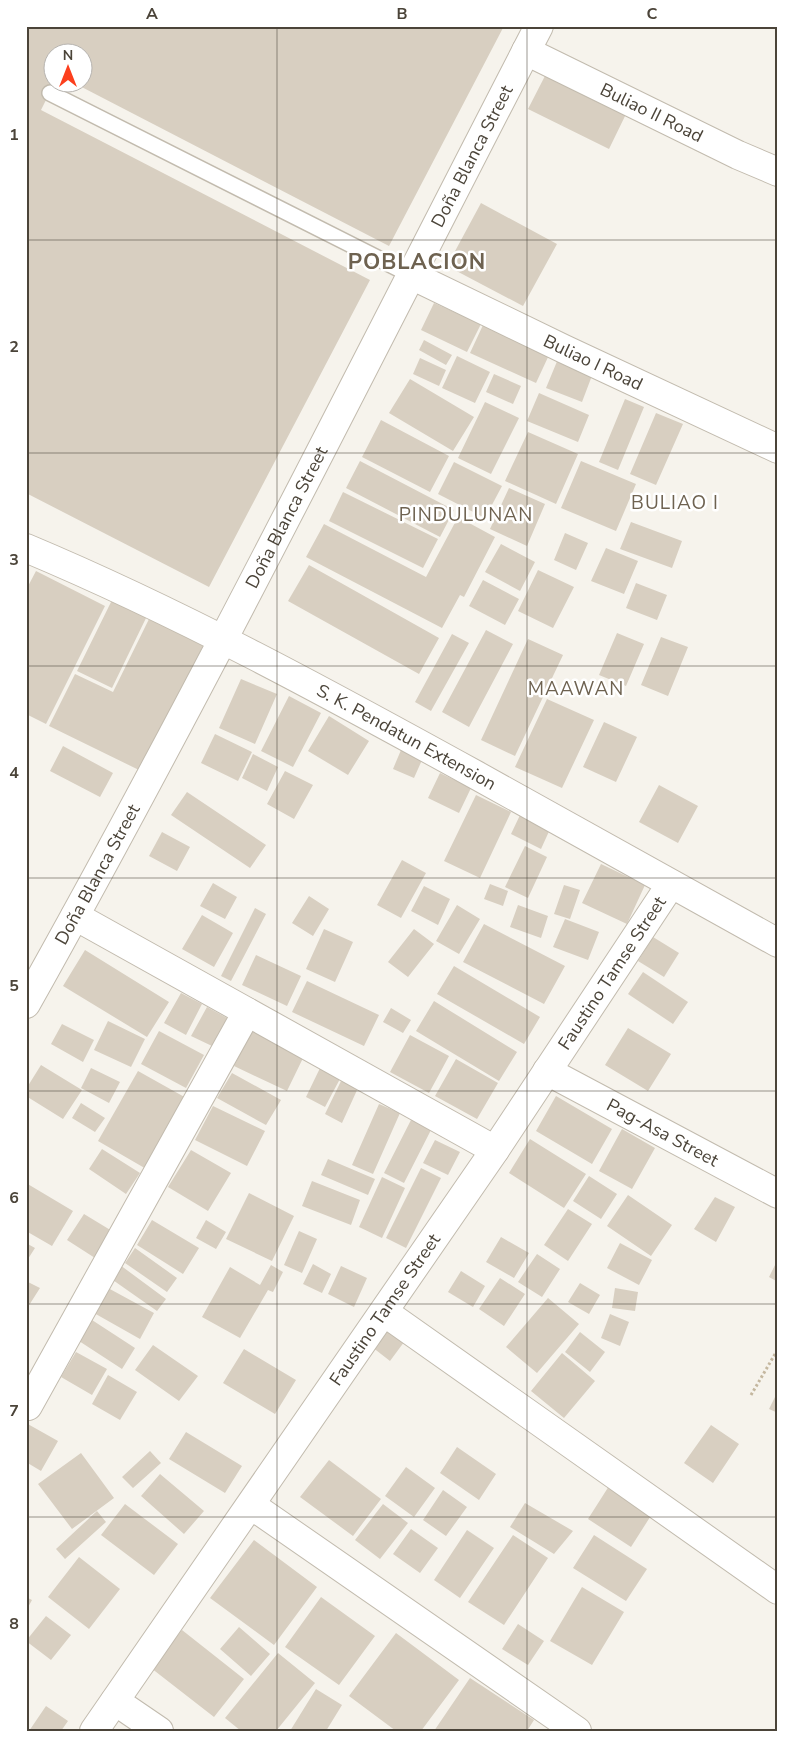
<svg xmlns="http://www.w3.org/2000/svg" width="804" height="1757" font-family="'Nunito Sans',sans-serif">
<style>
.building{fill:#d8cfc1}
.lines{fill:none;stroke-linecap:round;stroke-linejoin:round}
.service-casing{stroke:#c2bbae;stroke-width:18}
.minor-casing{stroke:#c2bbae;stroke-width:30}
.tertiary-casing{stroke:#c2bbae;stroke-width:30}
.path{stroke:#c4b79f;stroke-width:3;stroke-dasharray:2.5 2.5;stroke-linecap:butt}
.service{stroke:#fff;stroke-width:15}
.minor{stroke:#fff;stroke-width:28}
.tertiary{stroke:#fff;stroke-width:28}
.grid{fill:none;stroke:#4b4439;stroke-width:1;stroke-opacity:0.55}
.labels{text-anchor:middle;stroke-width:5;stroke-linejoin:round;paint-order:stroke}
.street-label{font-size:18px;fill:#4b4439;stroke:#fff}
.neighbourhood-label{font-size:19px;letter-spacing:1px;fill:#6e6250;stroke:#fff}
.district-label{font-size:22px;font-weight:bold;letter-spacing:1px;fill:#6e6250;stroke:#fff}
.neatline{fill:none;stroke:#4b4439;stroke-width:2}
.grid-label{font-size:16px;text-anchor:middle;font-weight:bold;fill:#4b4439}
</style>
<rect width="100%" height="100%" fill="#f6f3ec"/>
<path class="building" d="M26 26H504L389 246 72 82H82V52H52V82H55L41 110 370 280 209 587 26 493Z
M547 72 627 112 609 149 528 109Z
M481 203 557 244 523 306 447 266Z
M434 303 481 324 467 352 421 330Z
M483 325 549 355 536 383 470 353Z
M424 340 452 355 446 365 419 350Z
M457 356 490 372 475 403 442 388Z
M420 358 446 370 439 386 413 374Z
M558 359 593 373 582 402 546 388Z
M494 374 521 386 513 404 486 392Z
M410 379 474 417 453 451 389 413Z
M539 393 589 415 578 442 527 421Z
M625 399 644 407 618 470 599 462Z
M485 402 519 418 491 474 458 458Z
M656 413 683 424 656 485 630 474Z
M381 420 449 456 430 492 362 457Z
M528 432 578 454 556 504 505 481Z
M360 461 454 510 440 537 346 488Z
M581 461 636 484 616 531 561 508Z
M454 462 502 486 485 518 438 494Z
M509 488 545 504 527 546 490 529Z
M343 492 438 539 423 568 329 521Z
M458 517 495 537 464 597 460 595 442 628 306 557 324 524 426 577Z
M631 522 682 541 672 568 620 549Z
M565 533 588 543 576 570 554 560Z
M501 544 535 562 520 591 485 572Z
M606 548 638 561 624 594 591 581Z
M309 565 439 638 419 674 288 601Z
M538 570 574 587 553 628 518 611Z
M36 571 105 606 46 724 26 714V590Z
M483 580 519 599 505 625 469 606Z
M636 583 667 595 657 620 626 608Z
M113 598 147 616 112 688 77 671Z
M150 617 204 644 141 771 49 726 75 674 113 692Z
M486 630 513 644 469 727 442 712Z
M617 633 644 644 626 686 599 675Z
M452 634 469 643 431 711 415 702Z
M661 637 688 647 668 696 641 685Z
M528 639 563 655 515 756 481 740Z
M241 679 277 694 255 744 219 728Z
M289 696 321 713 293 767 261 751Z
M547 699 594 720 562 788 515 767Z
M329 716 369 741 348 775 308 751Z
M604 722 637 737 616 782 583 767Z
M215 734 252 752 238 781 201 763Z
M63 746 113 773 100 797 50 771Z
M401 750 422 760 414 778 393 769Z
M253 754 278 767 267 791 242 778Z
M285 771 313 785 294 819 267 804Z
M440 773 471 788 459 813 428 798Z
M659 785 698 806 678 843 639 822Z
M187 792 266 845 250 868 171 815Z
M476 795 511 812 480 878 444 861Z
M521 813 551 827 541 849 511 834Z
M162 832 190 847 177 871 149 856Z
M525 846 547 857 528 898 505 887Z
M402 860 426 873 401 918 377 905Z
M601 864 645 885 627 924 582 903Z
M213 883 237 897 225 919 200 906Z
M490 884 508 891 503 906 484 899Z
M564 885 580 890 570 919 554 914Z
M424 886 450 899 438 925 411 911Z
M309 896 329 909 313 936 292 923Z
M457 905 480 919 459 954 436 941Z
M518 905 548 916 541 938 510 927Z
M255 908 266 914 231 981 221 976Z
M202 915 233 933 214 967 182 949Z
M565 919 599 932 588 960 553 947Z
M484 924 565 966 544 1004 463 962Z
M324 929 353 942 335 982 306 969Z
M414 929 434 944 408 977 388 962Z
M653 937 679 953 664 977 638 961Z
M85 950 169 1002 147 1037 63 986Z
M256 955 301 976 287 1006 242 985Z
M454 966 540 1017 524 1044 437 994Z
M643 972 688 1002 673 1024 628 994Z
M307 981 379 1015 364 1046 292 1012Z
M181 993 202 1004 186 1035 164 1023Z
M434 1001 517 1052 499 1081 416 1031Z
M207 1007 227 1018 212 1046 191 1036Z
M391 1008 411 1020 403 1033 383 1022Z
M108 1021 145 1039 131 1067 94 1050Z
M62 1024 94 1040 83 1062 51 1044Z
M628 1028 671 1054 648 1091 605 1065Z
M252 1030 304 1056 287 1091 234 1066Z
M159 1031 204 1055 186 1088 141 1064Z
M410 1035 449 1056 429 1093 390 1072Z
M456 1059 498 1083 477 1119 435 1096Z
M41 1065 82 1090 63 1119 26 1096V1089Z
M321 1066 341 1077 325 1107 306 1097Z
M91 1068 120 1082 109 1103 81 1088Z
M138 1071 188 1099 148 1170 98 1141Z
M232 1073 281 1100 266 1125 217 1098Z
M341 1081 358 1088 342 1123 325 1114Z
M556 1096 612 1129 592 1164 536 1131Z
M81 1103 105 1118 95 1132 72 1118Z
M379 1104 400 1113 373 1174 352 1165Z
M213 1106 265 1131 247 1166 195 1140Z
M412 1118 432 1128 404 1183 384 1173Z
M622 1129 655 1148 632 1189 599 1171Z
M530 1139 586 1174 564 1208 509 1173Z
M435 1140 460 1152 448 1175 423 1163Z
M102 1149 140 1173 126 1194 89 1169Z
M191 1150 231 1173 208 1211 168 1187Z
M328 1159 375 1179 368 1195 321 1175Z
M421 1168 441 1178 406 1248 386 1238Z
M589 1176 617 1194 601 1219 573 1201Z
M382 1177 405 1188 382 1238 359 1227Z
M312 1181 360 1200 351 1225 302 1206Z
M26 1183 73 1211 52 1246 26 1231Z
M249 1193 294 1216 272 1261 226 1239Z
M628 1195 672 1225 651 1256 607 1226Z
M715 1197 735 1207 716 1242 694 1229Z
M568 1209 592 1224 568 1261 544 1245Z
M84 1214 112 1231 95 1258 67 1240Z
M152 1220 199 1248 183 1274 137 1245Z
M206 1220 226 1232 216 1249 196 1238Z
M299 1231 317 1239 302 1273 284 1265Z
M501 1237 529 1253 514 1278 486 1262Z
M26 1243 35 1248 26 1262Z
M620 1243 652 1260 639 1285 607 1268Z
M135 1248 177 1278 167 1292 125 1263Z
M537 1254 560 1269 542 1297 518 1282Z
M778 1259V1282L769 1277Z
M313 1264 331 1274 322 1293 303 1284Z
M120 1265 166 1299 157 1311 110 1278Z
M271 1265 283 1272 273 1292 268 1290 240 1338 202 1317 230 1267 260 1285Z
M341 1266 367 1278 354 1307 328 1294Z
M461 1271 485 1286 473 1307 448 1292Z
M500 1278 525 1294 504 1326 479 1309Z
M26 1281 40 1288 26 1310Z
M580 1283 600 1295 589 1314 568 1302Z
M108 1288 154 1313 140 1339 94 1313Z
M615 1288 638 1292 635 1311 612 1308Z
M548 1298 579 1324 537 1373 506 1347Z
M610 1314 629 1322 620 1346 601 1338Z
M92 1320 135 1348 122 1369 79 1341Z
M392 1320 410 1334 390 1361 372 1347Z
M580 1332 605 1352 590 1372 565 1352Z
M153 1345 198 1376 179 1401 135 1370Z
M244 1349 296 1380 275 1414 223 1383Z
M76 1352 107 1369 92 1395 61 1377Z
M562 1353 595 1381 564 1418 531 1391Z
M108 1375 137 1392 120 1420 92 1404Z
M778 1391V1413L769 1409Z
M26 1423 58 1441 41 1471 26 1462Z
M711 1425 739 1444 713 1483 684 1463Z
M186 1432 242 1466 225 1493 169 1459Z
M457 1447 496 1474 479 1500 440 1473Z
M150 1451 161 1463 133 1488 122 1477Z
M81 1453 114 1498 72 1529 38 1484Z
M329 1460 381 1499 353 1536 300 1497Z
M406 1467 435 1488 414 1517 385 1496Z
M160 1474 204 1511 184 1534 141 1496Z
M609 1486 652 1514 631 1547 588 1519Z
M443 1490 467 1507 446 1536 423 1520Z
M525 1503 573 1531 554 1554 510 1527Z
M125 1504 178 1544 154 1575 101 1535Z
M383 1504 408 1523 380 1559 355 1540Z
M97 1511 106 1522 65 1559 56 1549Z
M411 1529 438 1548 420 1573 393 1554Z
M467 1530 494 1548 460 1598 434 1580Z
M513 1535 548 1558 504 1625 468 1602Z
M594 1535 647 1569 626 1601 573 1568Z
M254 1540 317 1587 274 1645 210 1598Z
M79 1557 120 1589 89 1629 48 1597Z
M582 1587 624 1612 592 1665 550 1641Z
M26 1597 32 1600 26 1611Z
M321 1597 375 1636 339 1685 285 1647Z
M46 1616 71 1635 51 1660 26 1641Z
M518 1624 544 1641 528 1665 502 1649Z
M239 1627 270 1654 251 1676 220 1649Z
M182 1630 244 1679 214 1717 151 1668Z
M396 1633 459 1680 421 1731H396L349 1696Z
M278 1653 315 1683 276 1731H241L225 1718Z
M470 1678 534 1720 527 1731H434Z
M316 1689 342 1705 326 1731H290Z
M46 1706 68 1721 61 1731H29Z"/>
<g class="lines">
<defs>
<path id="service" d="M50 93 411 275"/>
<g id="minor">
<path id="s1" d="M526 51 738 155 778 172"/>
<path id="s2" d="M411 275 564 349 778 449"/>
<path d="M75 916 495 1150"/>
<path id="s3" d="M26 1004C206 683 370 353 539 26"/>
<path id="s4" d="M547 1071 778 1194"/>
<path d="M384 1312 778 1590"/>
<path d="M28 1406 247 1012"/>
<path d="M251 1505 577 1731"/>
<path d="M115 1701 159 1731"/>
<path id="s5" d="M94 1731 495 1150 671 884"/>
</g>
<g id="tertiary">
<path id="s6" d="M26 548C181 613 329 694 476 775 576 831 677 887 778 943"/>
</g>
</defs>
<use href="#service" class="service-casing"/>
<use href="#minor" class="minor-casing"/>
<use href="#tertiary" class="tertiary-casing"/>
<path class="path" d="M751 1395 778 1349"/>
<use href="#service" class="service"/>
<use href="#minor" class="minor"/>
<use href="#tertiary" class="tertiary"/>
</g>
<path class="grid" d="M277 26V1731M527 26V1731M26 240H778M26 453H778M26 666H778M26 878H778M26 1091H778M26 1304H778M26 1517H778"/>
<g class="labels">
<g class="street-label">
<text dy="6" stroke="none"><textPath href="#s1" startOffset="140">Buliao II Road</textPath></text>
<text dy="6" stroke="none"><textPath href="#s3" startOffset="958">Doña Blanca Street</textPath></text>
<text dy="6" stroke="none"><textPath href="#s2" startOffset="202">Buliao I Road</textPath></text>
<text dy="6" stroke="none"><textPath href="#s3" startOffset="552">Doña Blanca Street</textPath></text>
<text dy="6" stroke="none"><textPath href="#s6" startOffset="425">S. K. Pendatun Extension</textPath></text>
<text dy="6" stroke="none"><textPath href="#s3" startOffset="148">Doña Blanca Street</textPath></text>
<text dy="6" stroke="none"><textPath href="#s5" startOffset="918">Faustino Tamse Street</textPath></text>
<text dy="6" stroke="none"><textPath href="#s4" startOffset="131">Pag-Asa Street</textPath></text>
<text dy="6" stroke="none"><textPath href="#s5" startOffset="512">Faustino Tamse Street</textPath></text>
</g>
<g class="neighbourhood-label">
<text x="675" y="509">BULIAO I</text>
<text x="466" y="521">PINDULUNAN</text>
<text x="576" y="695">MAAWAN</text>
</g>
<g class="district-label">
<text x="417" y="269">POBLACION</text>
</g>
</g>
<rect width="804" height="1757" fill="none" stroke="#ffffff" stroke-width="55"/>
<g transform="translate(68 68)"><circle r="24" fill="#ffffff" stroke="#b7b4b0"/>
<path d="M0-4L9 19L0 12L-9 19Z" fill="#fc3f1d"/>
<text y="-8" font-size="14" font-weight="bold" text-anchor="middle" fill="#4b4439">N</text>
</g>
<rect x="28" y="28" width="748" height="1702" class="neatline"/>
<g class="grid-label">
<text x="152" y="19">A</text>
<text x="402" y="19">B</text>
<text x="652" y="19">C</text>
<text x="14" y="140">1</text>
<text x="14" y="352">2</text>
<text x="14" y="565">3</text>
<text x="14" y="778">4</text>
<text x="14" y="991">5</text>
<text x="14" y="1203">6</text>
<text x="14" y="1416">7</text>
<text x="14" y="1629">8</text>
</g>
</svg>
